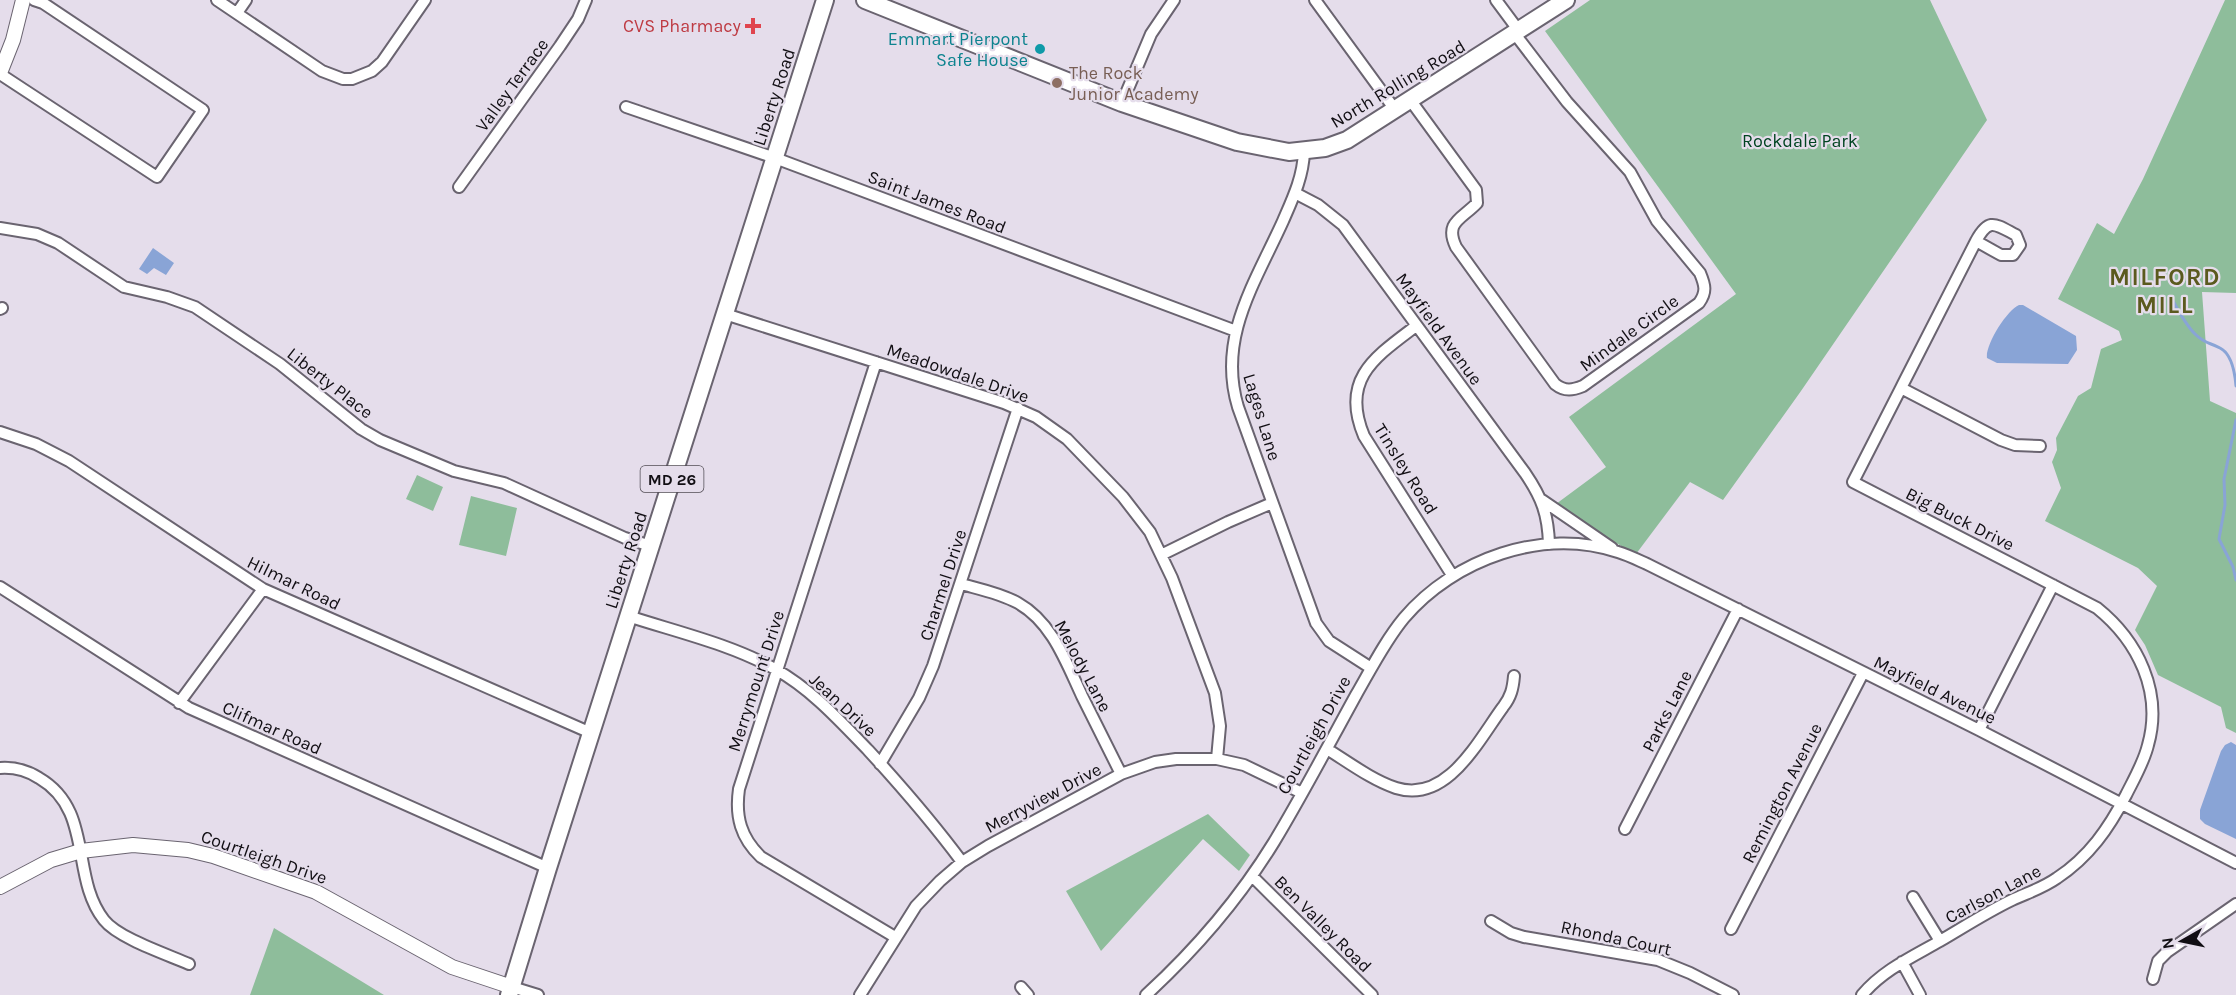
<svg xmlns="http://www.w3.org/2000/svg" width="2236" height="995" font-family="Karla,sans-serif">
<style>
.green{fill:#8ebd9b}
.water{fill:#89a4d6}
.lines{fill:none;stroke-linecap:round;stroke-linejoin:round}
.stream{stroke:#89a4d6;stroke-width:3}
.minor-casing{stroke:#6a6470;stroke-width:14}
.tertiary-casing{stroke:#6a6470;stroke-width:16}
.primary-casing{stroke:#6a6470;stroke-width:20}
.minor{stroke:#fff;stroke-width:10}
.tertiary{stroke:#fff;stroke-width:14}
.primary{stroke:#fff;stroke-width:16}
.health-dot{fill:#e0444e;stroke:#e5ddeb;stroke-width:2}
.culture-dot{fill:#0f9aa8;stroke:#e5ddeb;stroke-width:2}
.education-dot{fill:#8d6e63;stroke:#e5ddeb;stroke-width:2}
.labels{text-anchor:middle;stroke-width:4.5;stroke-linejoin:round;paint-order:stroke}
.shield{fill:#e5ddeb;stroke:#514c54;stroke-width:1.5}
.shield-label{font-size:16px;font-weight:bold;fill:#110e13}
.health-label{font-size:18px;fill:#be3a42;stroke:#e5ddeb;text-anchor:end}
.culture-label{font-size:18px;fill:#0d838f;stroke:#e5ddeb;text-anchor:end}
.education-label{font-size:18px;fill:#785e54;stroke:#e5ddeb;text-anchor:start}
.street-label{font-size:18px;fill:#110e13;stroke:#e5ddeb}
.park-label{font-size:18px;fill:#004421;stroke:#e5ddeb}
.district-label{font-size:24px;font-weight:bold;letter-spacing:1.5px;fill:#5b5a1e;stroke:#e5ddeb}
</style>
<rect width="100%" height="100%" fill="#e5ddeb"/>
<path class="green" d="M1590 0H1930L1987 120 1801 391 1723 500 1690 482 1636 554 1594 531 1556 504 1606 467 1569 417 1736 294 1545 31Z
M2225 0H2236V293L2202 292 2210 401 2236 413V733L2226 728 2221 707 2158 675 2145 645 2135 630 2157 586 2138 568 2045 521 2061 488 2052 462 2057 450 2056 438 2078 396 2091 388 2101 349 2122 340 2119 331 2058 299 2097 223 2114 234 2143 179Z
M417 475 443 487 433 511 406 499Z
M471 496 517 508 506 556 459 545Z
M1208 814 1250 855 1239 871 1203 839 1101 951 1066 891Z
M274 928 384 995H250Z"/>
<path class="water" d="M153 248 174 263 166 275 154 268 147 274 139 269Z
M2019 305H2023L2076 336 2077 350 2068 364 1997 363 1987 358C1985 345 2007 310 2019 305Z
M2231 742 2236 745V839L2205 824 2200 819V810L2221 751 2225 745Z"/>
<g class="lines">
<path class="stream" d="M2171 297C2178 310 2185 324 2195 334 2205 344 2209 342 2220 348 2232 354 2235 374 2236 386
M2236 420 2224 479 2225 505 2219 539 2233 567 2236 580"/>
<defs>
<path id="minor" d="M217 0 322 71 343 79H352L372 71 382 62 425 0
M1315 0 1396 111
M1496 0 1519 31
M237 13 246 0
M0 74 157 177 203 110 43 3 34 0
M1411 101 1476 190 1477 203C1462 219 1444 222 1456 247L1555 384C1565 392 1573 390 1583 386L1699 303C1707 292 1705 285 1700 273L1657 221 1630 172 1567 102 1515 34
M1122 103 1151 34 1174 0
M626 107 775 158 1236 331
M1304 152C1303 177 1293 198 1283 221 1255 283 1217 338 1238 407L1316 623 1329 641 1371 668
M459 187 560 46 578 19 586 0
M1295 193 1318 205 1343 225 1525 473C1542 498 1548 514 1549 544
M0 228 37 234 58 243 124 287 167 297 195 307 280 364 361 429 380 440 454 471 504 483 625 538 651 546
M0 309 2 308
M725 314 1004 403 1036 417 1067 439 1123 497 1150 532 1172 578 1215 693 1220 726 1217 759
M1416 326C1375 357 1340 379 1364 436L1452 575
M876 362 739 789C735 817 741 838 761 857L895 937
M1901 388 2001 440 2015 445 2040 446
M0 432 36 444 69 461 263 589 591 733
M1542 500 1612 548
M1163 554 1228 522 1272 503
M961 584C979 589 1000 593 1018 603 1052 622 1066 662 1082 696 1095 722 1108 748 1121 774
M0 587 189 708 548 868
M628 616C677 632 730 644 775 669 811 689 839 720 868 750 901 786 933 823 962 862
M179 703 263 589
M1979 730 2053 585
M1327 749C1348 762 1372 780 1396 788 1447 804 1478 741 1503 707 1511 697 1513 688 1514 676
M880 764 919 698 933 666 1018 408
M0 768C14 767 28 771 39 778 94 810 70 877 104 920 118 938 166 954 189 964
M1625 829 1738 609
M1252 876 1372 995
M1913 897 1940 941
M1491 921 1511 933 1524 937 1658 960 1690 973 1733 995
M1731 929 1863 673
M1902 962 1920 995
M2153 979 2158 961 2167 952 2236 904
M512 987 538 995
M1021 987 1028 995
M860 995 916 906 940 881 962 862 988 846 1121 774 1155 762 1176 759H1217L1244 765 1302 793
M1146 995C1195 950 1239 899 1274 842 1303 794 1329 744 1356 695 1371 669 1385 641 1404 618 1454 559 1543 527 1618 552 1628 555 1638 560 1647 564L1979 730 2236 863
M1862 995C1883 970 1912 957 1940 941 1964 927 1987 912 2012 900 2027 893 2043 888 2057 878 2089 857 2109 828 2126 795 2134 779 2144 762 2148 745 2163 692 2138 641 2097 608L1853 482 1901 388 1903 384 1976 241C1989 217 1995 224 2016 235L2020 245 2013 255H2001L1976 241"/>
<path id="tertiary" d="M0 73 13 40 23 0
M0 887 51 860 81 851 133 845 188 850 213 856 316 892 452 967 512 987"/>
<path id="primary" d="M865 0 1122 103 1237 142 1289 152 1325 148 1347 140 1566 0
M509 995 548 868 825 0"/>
</defs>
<use href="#minor" class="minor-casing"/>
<use href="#tertiary" class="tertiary-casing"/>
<use href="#primary" class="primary-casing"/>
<use href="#minor" class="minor"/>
<use href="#tertiary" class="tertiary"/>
<use href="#primary" class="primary"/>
</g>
<path class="health-dot" d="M750 17h6v6h6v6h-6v6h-6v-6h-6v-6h6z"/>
<circle class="culture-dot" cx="1040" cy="49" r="6"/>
<circle class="education-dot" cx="1057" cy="83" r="6"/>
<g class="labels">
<rect class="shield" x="640.5" y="466" width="63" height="26" rx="4.5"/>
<g class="shield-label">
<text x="672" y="485">MD 26</text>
</g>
<g class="health-label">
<text x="741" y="32">CVS Pharmacy</text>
</g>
<g class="culture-label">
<text x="1028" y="45">Emmart Pierpont<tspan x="1028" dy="21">Safe House</tspan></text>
</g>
<g class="education-label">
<text x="1069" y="79">The Rock<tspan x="1069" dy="21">Junior Academy</tspan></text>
</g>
<g class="street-label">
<text transform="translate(1398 84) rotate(-31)" y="6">North Rolling Road</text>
<text transform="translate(512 85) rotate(-54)" y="6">Valley Terrace</text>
<text transform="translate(774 97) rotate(-72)" y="6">Liberty Road</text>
<text transform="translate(937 202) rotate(21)" y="6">Saint James Road</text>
<text transform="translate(1439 329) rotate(54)" y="6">Mayfield Avenue</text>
<text transform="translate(1629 333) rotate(-36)" y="6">Mindale Circle</text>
<text transform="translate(958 373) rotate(19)" y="6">Meadowdale Drive</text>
<text transform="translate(330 383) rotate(38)" y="6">Liberty Place</text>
<text transform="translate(1262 417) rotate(73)" y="6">Lages Lane</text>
<text transform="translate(1406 469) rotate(58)" y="6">Tinsley Road</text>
<text transform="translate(1960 519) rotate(27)" y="6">Big Buck Drive</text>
<text transform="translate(626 560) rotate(-72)" y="6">Liberty Road</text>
<text transform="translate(294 583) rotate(26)" y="6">Hilmar Road</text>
<text transform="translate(943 585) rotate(-72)" y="6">Charmel Drive</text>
<text transform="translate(1083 666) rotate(62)" y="6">Melody Lane</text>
<text transform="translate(756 681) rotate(-72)" y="6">Merrymount Drive</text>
<text transform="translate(1935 690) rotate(26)" y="6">Mayfield Avenue</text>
<text transform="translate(843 705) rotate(43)" y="6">Jean Drive</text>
<text transform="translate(1667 711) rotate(-63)" y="6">Parks Lane</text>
<text transform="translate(272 728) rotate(24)" y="6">Clifmar Road</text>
<text transform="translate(1314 735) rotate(-61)" y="6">Courtleigh Drive</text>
<text transform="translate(1782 793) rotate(-63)" y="6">Remington Avenue</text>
<text transform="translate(1043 798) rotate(-28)" y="6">Merryview Drive</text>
<text transform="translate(264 857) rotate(19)" y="6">Courtleigh Drive</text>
<text transform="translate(1993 894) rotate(-28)" y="6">Carlson Lane</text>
<text transform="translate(1323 924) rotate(45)" y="6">Ben Valley Road</text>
<text transform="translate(1616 938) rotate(12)" y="6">Rhonda Court</text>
</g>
<g class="park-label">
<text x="1800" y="147">Rockdale Park</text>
</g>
<g class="district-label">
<text x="2165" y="285">MILFORD<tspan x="2165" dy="28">MILL</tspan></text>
</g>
</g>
<g transform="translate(2182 941) rotate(261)" stroke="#e5ddeb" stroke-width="4.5" paint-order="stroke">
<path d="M0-4.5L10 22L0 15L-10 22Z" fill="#110e13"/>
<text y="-9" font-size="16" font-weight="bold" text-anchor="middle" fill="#110e13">N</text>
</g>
</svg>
